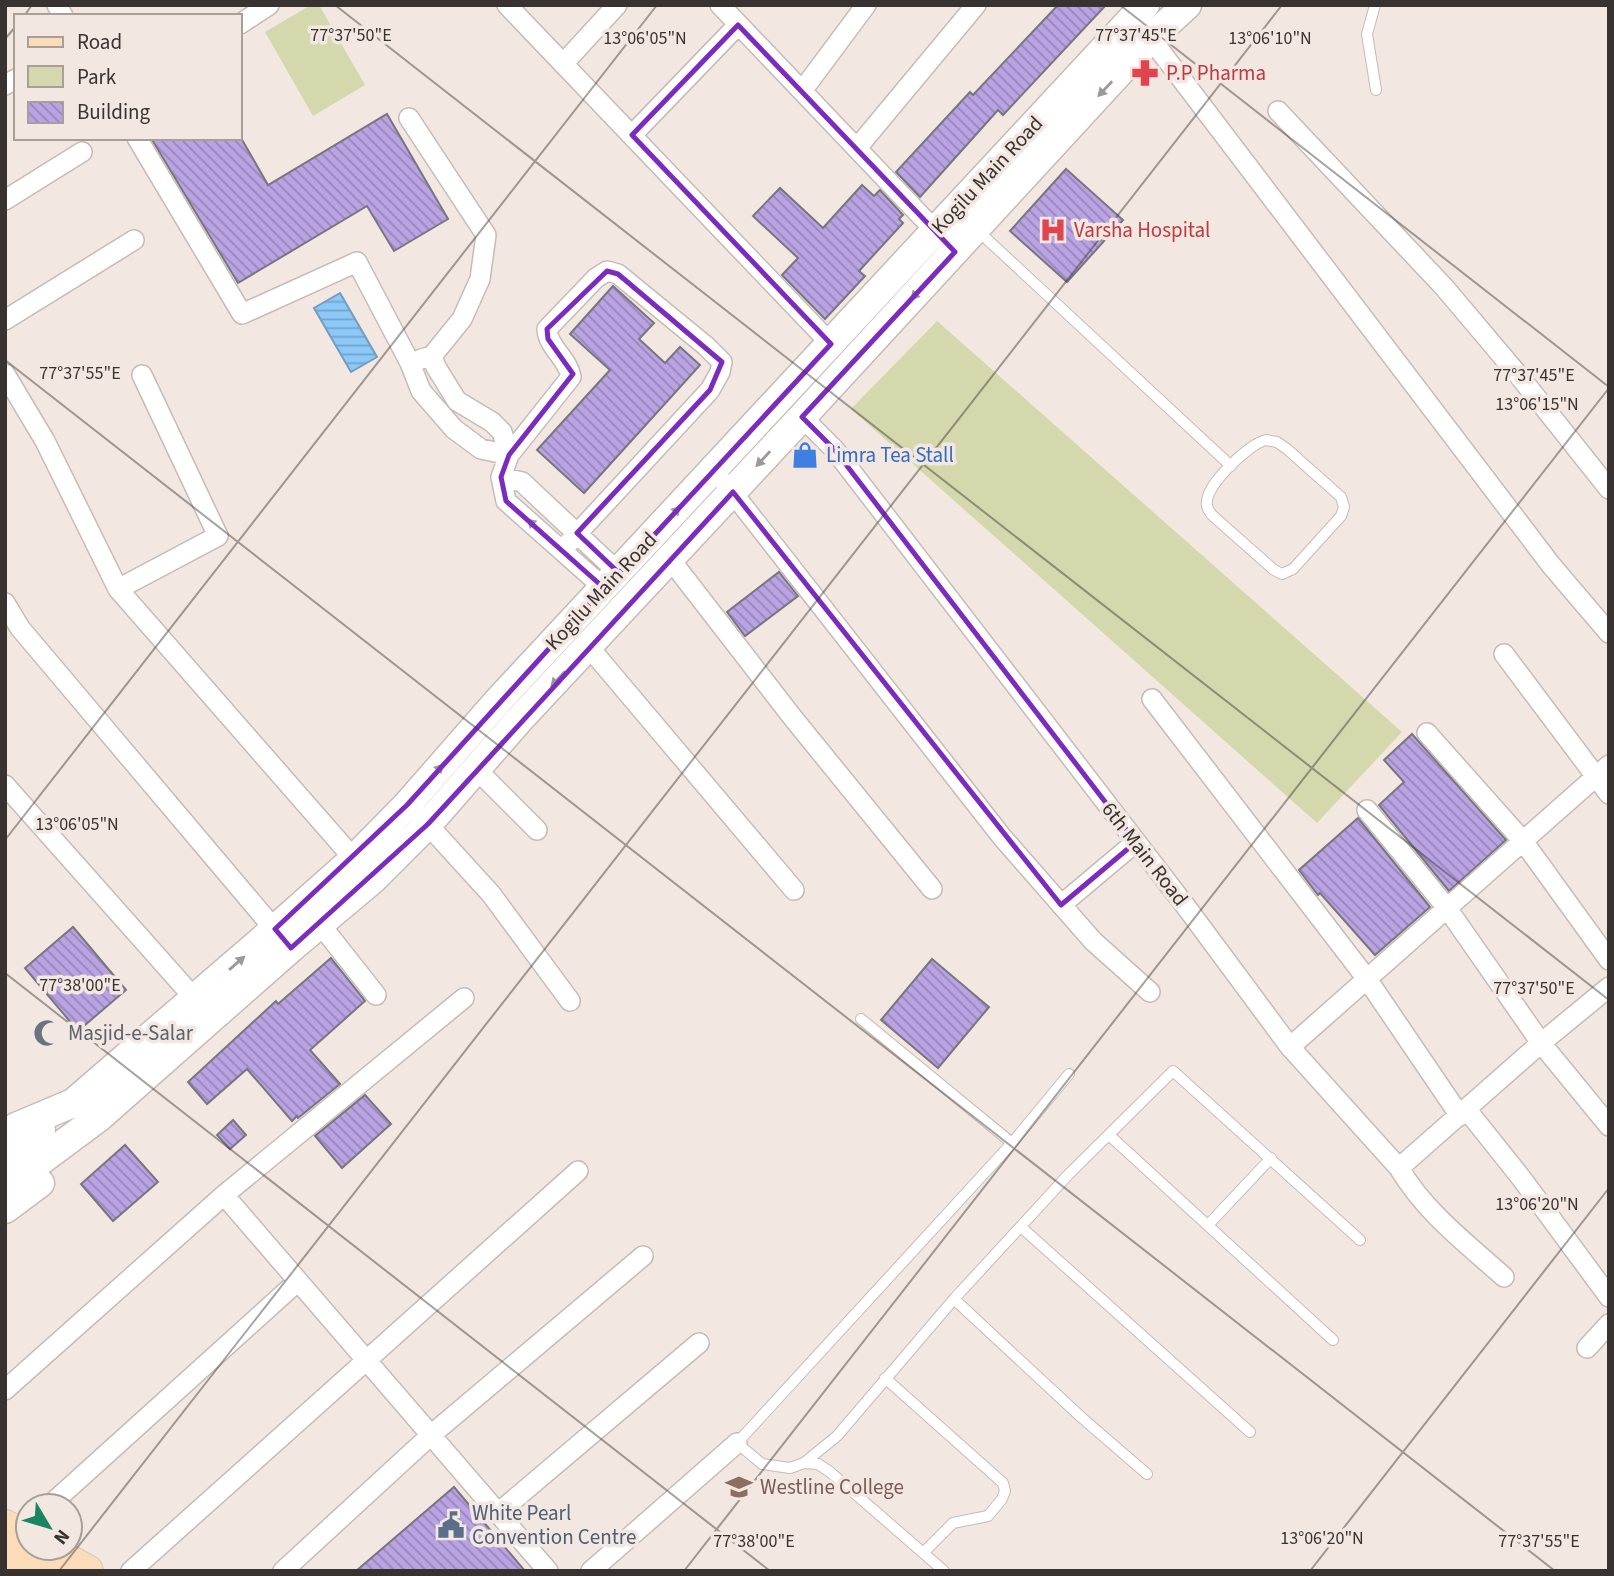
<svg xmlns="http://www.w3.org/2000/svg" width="1614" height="1576" font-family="'Source Sans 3',sans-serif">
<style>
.green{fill:#d4d8ac}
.water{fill:url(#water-rules);stroke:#739cbd;stroke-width:2}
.building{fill:url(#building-back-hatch);stroke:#78757f;stroke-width:2}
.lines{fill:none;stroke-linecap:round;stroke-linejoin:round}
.lane-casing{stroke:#c7bbb6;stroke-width:12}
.street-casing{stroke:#c7bbb6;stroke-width:22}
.secondary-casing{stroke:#c7bbb6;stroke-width:31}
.primary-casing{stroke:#cbcac9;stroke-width:34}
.lane{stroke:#fff;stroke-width:10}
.street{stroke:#fff;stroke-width:19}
.secondary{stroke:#fff;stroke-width:28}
.primary{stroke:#fcdbb9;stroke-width:32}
.oneway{fill:#9c9998}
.marked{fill:none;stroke:#7b2cbf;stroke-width:5;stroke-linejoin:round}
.ticks{fill:none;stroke:#383331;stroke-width:2;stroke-opacity:0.45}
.labels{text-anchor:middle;stroke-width:7;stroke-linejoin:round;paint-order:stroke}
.health-label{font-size:21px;fill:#be3a42;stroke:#f3e7e1;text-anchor:start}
.street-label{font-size:21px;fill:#383331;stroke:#f3e7e1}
.shop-label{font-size:21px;fill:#366cbe;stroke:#f3e7e1;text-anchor:start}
.worship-label{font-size:21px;fill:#5b616d;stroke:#f3e7e1;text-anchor:start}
.education-label{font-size:21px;fill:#785e54;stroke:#f3e7e1;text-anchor:start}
.service-label{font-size:21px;fill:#4e5e75;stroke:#f3e7e1;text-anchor:start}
.ticks-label{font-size:18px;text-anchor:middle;fill:#383331;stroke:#f3e7e1;stroke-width:7;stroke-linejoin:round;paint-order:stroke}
</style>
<defs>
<pattern id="water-rules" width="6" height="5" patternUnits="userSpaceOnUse" patternTransform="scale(1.75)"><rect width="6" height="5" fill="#8cc9f9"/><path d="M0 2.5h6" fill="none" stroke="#73a4ca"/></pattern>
<pattern id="building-back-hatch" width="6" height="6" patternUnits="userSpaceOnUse" patternTransform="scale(1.75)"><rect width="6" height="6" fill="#b9a3e3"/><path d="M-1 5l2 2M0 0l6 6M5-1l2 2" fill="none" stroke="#9785b9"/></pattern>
</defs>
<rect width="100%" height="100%" fill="#f3e7e1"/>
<path class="green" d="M311 5H319L365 85 313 116 265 32Z
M937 321 1402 732 1317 823 851 409Z"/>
<path class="water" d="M340 293 377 357 351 372 314 308Z"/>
<path class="building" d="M1058 5H1106L1003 115 998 110 920 197 896 172 970 92 973 95Z
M387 114 448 219 394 251 367 206 238 283 151 138H241L268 185Z
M1066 169 1123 220 1067 282 1010 231Z
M862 185 874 196 880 190 903 215 899 219 903 223 859 271 865 276 825 319 782 275 798 258 753 216 780 188 823 228Z
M613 286 654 323 639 339 665 363 680 347 700 365 584 493 537 450 610 370 570 334Z
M779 572 798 596 745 636 727 612Z
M1412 734 1506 840 1449 891 1379 805 1404 782 1384 760Z
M1358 818 1430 907 1375 955 1320 893 1318 895 1299 870Z
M73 927 126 990 78 1031 25 968Z
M331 958 365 1001 310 1050 340 1084 298 1118 297 1116 292 1121 247 1069 207 1104 188 1082 276 1001 278 1004Z
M932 959 989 1007 938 1068 881 1020Z
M365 1095 391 1124 342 1168 315 1136Z
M233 1120 246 1135 230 1149 217 1135Z
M125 1145 158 1182 113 1221 81 1184Z
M454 1487 525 1571H356Z"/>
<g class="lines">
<defs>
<path id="lane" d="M1375 5 1367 34 1376 90
M976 229 1231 466
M1266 440 1277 442 1287 449 1341 497 1344 507 1341 516 1293 569 1282 574 1274 570 1213 516C1209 512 1206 507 1207 501 1208 483 1249 444 1266 440Z
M861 1019 1012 1143
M1069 1074 1012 1143 737 1443 762 1464 790 1468 804 1463 837 1436 954 1299 1068 1175 1173 1071 1360 1240
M1109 1135 1333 1340
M1208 1225 1271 1158
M1021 1227 1250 1432
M954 1299 1081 1417 1147 1474
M885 1378 1003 1483 1005 1491 1002 1499 988 1516 953 1523 924 1552
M804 1463 818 1464 830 1472 944 1571"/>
<path id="street" d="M57 5 63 16
M507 5 831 344
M720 5 944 240
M240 24 269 5
M1145 31 1551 565 1609 633
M563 64 617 5
M5 85 16 79
M802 91 866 5
M1278 111 1444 287 1520 377 1609 489
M409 118 486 235 480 279 462 319 432 356 421 359
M632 135 738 25
M137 138 242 314 357 262 410 363 421 391 454 429 481 449 509 455 502 432 492 422 457 401 436 367 432 356
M857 148 976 5
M5 200 82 152
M5 320 134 240
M5 374 45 441 118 589 354 859
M802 417 834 449 1187 908 1290 1047 1399 1168C1425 1212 1466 1243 1504 1277
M501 477 522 482 619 573
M725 483 1002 837 1093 941 1150 992
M562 550 710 390 720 372 722 362 706 346 618 274 607 271 596 278 547 329C548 348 568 358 571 377L509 455 501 477 506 501 604 588
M670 559 793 718 932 889
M118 589 218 536 142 375
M5 603 20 628 281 937
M588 646 794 890
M1504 654 1609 794
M1152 699 1367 979 1460 1116
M1427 733 1523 841 1609 960
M476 769 537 830
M5 785 195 999
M1367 810 1447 908 1541 1043 1609 1126
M419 815 491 894 570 1001
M1061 905 1136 842
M320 924 376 995
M1290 1047 1609 765
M1467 1110 1522 1179 1609 1297
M1399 1168 1541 1043 1609 987
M224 1195 548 1571
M1587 1348 1609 1324
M5 1390 224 1195 464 998
M49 1506 298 1281
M498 1513 699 1343
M131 1571 578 1171
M283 1571 431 1435 643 1256
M591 1571 737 1443"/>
<path id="secondary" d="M5 1135 16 1127 73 1103 275 929 354 859 407 805 498 701 1145 5
M5 1158 41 1129
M5 1187 98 1118 291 948 372 880 428 824 519 720 802 417 1151 38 1187 5
M5 1209 40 1183"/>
<path id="primary" d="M5 1526 28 1538
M45 1548 87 1571
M5 1555 35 1571"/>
</defs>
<use href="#lane" class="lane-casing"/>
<use href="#street" class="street-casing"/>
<use href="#secondary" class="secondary-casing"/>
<use href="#primary" class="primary-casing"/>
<use href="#lane" class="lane"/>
<use href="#street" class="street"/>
<use href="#secondary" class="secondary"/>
<use href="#primary" class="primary"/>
</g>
<defs><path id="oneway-solid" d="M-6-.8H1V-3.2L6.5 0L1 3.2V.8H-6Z" transform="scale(1.75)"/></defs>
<g class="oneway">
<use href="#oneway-solid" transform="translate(1105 89) rotate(133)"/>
<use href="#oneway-solid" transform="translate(918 292) rotate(133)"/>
<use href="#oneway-solid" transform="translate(763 459) rotate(133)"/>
<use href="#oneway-solid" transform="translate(673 514) rotate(-47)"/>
<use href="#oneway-solid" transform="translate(535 526) rotate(-139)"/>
<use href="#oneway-solid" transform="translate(558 679) rotate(133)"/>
<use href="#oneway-solid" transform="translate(436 772) rotate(-49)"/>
<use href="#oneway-solid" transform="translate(237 963) rotate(-41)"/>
</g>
<path class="marked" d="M738 25 955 252 802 417 834 449 1136 842 1061 905 733 492 428 824 291 948 275 929 407 805 604 588 506 501 501 477 509 455 573 374 548 339 547 329 607 271 618 274 722 362 710 390 577 533 619 573 831 344 632 135Z"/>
<path class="ticks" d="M335 5 1609 1000M1120 5 1609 387M24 16 32 5M5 39 16 26M5 360 1555 1571M5 840 657 5M5 973 770 1571M59 1571 1282 5M684 1571 1609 388M1310 1571 1609 1188"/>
<defs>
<symbol id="pharmacy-bare" viewBox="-9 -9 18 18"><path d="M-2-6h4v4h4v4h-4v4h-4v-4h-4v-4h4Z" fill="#e0444e" stroke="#f3e7e1" stroke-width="2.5" paint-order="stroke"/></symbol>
<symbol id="hospital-bare" viewBox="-9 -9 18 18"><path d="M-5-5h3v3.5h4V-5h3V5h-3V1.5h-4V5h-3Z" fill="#e0444e" stroke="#f3e7e1" stroke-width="2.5" paint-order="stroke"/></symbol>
<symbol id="shop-bare" viewBox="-9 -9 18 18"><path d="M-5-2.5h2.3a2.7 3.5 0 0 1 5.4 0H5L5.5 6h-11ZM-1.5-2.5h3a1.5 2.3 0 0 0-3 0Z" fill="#3f7fe0" stroke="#f3e7e1" stroke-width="2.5" paint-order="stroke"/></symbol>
<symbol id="mosque-bare" viewBox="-9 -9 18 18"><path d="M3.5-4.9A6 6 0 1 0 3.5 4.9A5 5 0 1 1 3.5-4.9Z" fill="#6b7280" stroke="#f3e7e1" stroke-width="2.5" paint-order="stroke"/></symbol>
<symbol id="university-bare" viewBox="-9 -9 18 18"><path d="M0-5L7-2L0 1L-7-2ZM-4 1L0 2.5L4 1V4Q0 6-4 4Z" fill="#8d6e63" stroke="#f3e7e1" stroke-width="2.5" paint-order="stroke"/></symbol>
<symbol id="civic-bare" viewBox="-9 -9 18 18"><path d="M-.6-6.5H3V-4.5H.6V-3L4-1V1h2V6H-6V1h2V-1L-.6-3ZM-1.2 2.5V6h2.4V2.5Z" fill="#5c6f8a" stroke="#f3e7e1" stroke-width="2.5" paint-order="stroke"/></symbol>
</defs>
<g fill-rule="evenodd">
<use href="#pharmacy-bare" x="1126" y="54" width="38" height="38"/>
<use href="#hospital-bare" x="1034" y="211" width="38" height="38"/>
<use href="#shop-bare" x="786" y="436" width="38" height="38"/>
<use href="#mosque-bare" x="28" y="1014" width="38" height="38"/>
<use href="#university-bare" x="720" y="1468" width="38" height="38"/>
<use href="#civic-bare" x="432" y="1506" width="38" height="38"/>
</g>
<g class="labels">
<g class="health-label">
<text x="1166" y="80">P.P Pharma</text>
<text x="1074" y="237">Varsha Hospital</text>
</g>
<g class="street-label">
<text transform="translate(987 175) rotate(-47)" y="7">Kogilu Main Road</text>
<text transform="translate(601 591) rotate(-47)" y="7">Kogilu Main Road</text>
<text transform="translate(1145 854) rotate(52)" y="7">6th Main Road</text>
</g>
<g class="shop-label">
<text x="826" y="462">Limra Tea Stall</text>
</g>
<g class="worship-label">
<text x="68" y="1040">Masjid-e-Salar</text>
</g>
<g class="education-label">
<text x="760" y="1494">Westline College</text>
</g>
<g class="service-label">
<text x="472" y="1520">White Pearl<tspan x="472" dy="24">Convention Centre</tspan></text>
</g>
</g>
<g class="ticks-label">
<text x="351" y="41">77°37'50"E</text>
<text x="1136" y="41">77°37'45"E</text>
<text x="645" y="44">13°06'05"N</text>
<text x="1270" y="44">13°06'10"N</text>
<text x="80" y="379">77°37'55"E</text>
<text x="1534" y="381">77°37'45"E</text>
<text x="1537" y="410">13°06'15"N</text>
<text x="77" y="830">13°06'05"N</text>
<text x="80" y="991">77°38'00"E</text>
<text x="1534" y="994">77°37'50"E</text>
<text x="1537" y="1210">13°06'20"N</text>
<text x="1322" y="1544">13°06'20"N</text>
<text x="754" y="1547">77°38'00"E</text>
<text x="1539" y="1547">77°37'55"E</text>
</g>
<rect width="1614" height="1576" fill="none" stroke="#383331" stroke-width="14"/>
<rect x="14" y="14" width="228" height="126" fill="#f3e7e1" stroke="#a89f9b" stroke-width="2"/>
<rect x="28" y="37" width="35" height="10" fill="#fcdbb9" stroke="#a89f9b" stroke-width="2"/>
<text x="77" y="49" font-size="21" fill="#383331">Road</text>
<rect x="28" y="66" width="35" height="21" fill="#d4d8ac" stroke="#a89f9b" stroke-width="2"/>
<text x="77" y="84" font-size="21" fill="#383331">Park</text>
<rect x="28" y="102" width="35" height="21" fill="url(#building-back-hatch)" stroke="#a89f9b" stroke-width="2"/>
<text x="77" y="119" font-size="21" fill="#383331">Building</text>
<g transform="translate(49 1527) rotate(128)"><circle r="33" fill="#f3e7e1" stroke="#a89f9b" stroke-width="2"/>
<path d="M0-5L12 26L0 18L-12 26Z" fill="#1b8461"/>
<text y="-10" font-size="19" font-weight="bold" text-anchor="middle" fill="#383331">N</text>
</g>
</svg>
